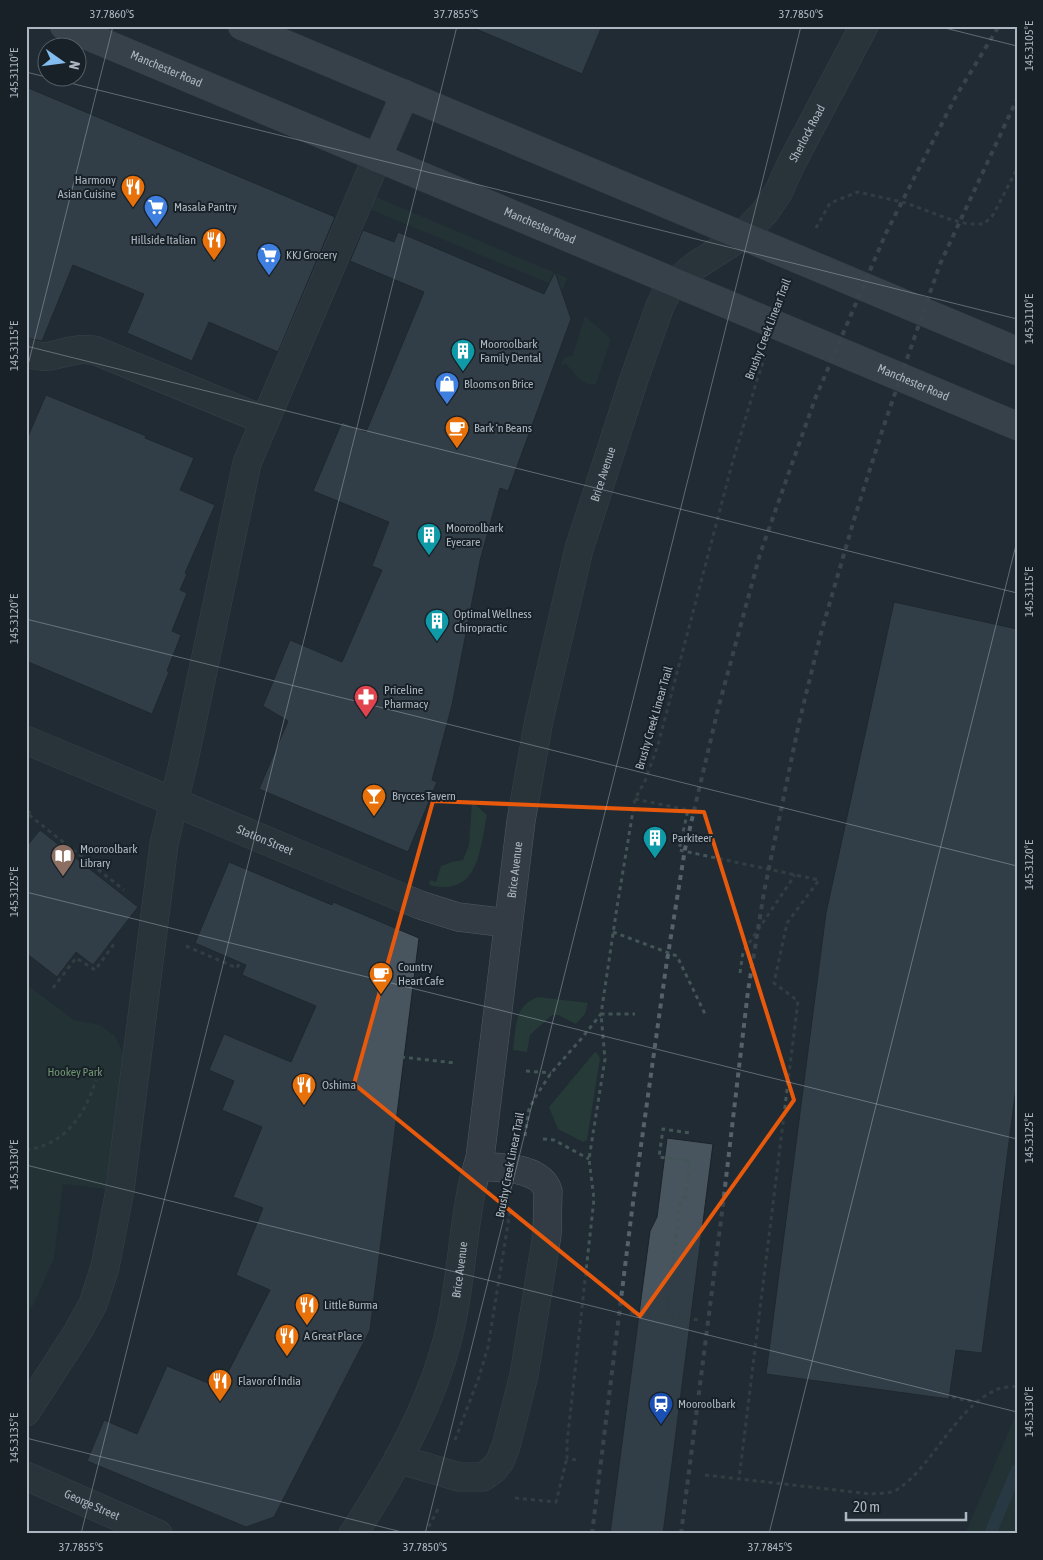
<svg xmlns="http://www.w3.org/2000/svg" width="1043" height="1560" font-family="'Asap Condensed',sans-serif">
<style>
.green{fill:#263a37}
.lines{fill:none;stroke-linecap:round;stroke-linejoin:round}
.stream{stroke:#34495a;stroke-width:12}
.building{fill:#48555f;stroke:#1b232a}
.minor-casing{stroke:#505a62;stroke-width:29}
.major-casing{stroke:#3f4851;stroke-width:29}
.path{stroke:#435555;stroke-width:3;stroke-dasharray:4 4;stroke-linecap:butt}
.minor{stroke:#333c44;stroke-width:28}
.major{stroke:#515c64;stroke-width:28}
.rail{stroke:#55616b;stroke-width:4;stroke-dasharray:5 5;stroke-linecap:butt}
.marked{fill:none;stroke:#e8590c;stroke-width:4;stroke-linejoin:round}
.ticks{fill:none;stroke:#adb7c1;stroke-width:1;stroke-opacity:0.45}
.labels{text-anchor:middle;stroke-width:4;stroke-linejoin:round;paint-order:stroke}
.street-label{font-size:12px;fill:#adb7c1;stroke:#192128}
.poi-label{font-size:12px;fill:#adb7c1;stroke:#192128;text-anchor:start}
.park-label{font-size:12px;fill:#6f9671;stroke:#192128}
.neatline{fill:none;stroke:#adb7c1;stroke-width:2}
.ticks-label{font-size:12px;text-anchor:middle;fill:#adb7c1}
</style>
<rect width="100%" height="100%" fill="#202b33"/>
<path class="green" d="M376 197 567 278 563 289 369 209Z
M585 316 611 339 596 384C585 389 574 372 566 364L561 366 563 358 573 355Z
M472 802 487 815C480 849 479 898 429 885L430 880 436 882 441 866 452 862 463 860 469 845Z
M26 984 74 1020 100 1025 115 1036 122 1051 124 1067 108 1189 63 1184 54 1258 34 1304 26 1315Z
M538 997 588 1003 585 1014 576 1024 558 1015H552L530 1035 527 1052 513 1050C516 1028 514 1005 538 997Z
M596 1052 600 1058 587 1140 583 1142 558 1129 549 1107 594 1053Z
M1017 1412V1534H965Z"/>
<g class="lines">
<path class="stream" d="M990 1534 1017 1470"/>
</g>
<path class="building" d="M469 26H602L582 74Z
M26 87 335 217 278 352 209 322 192 361 127 333 144 294 73 265 42 341 26 338Z
M363 230 394 242 398 232 544 294 555 272 571 319 508 491 500 488 480 561 452 705 432 780 437 782 408 852 259 789 288 721 263 706 290 640 342 662 382 570 372 566 389 522 313 491 342 422 366 432 424 292 350 261Z
M46 395 146 436 145 438 194 458 180 490 215 505 185 573 187 574 180 590 187 593 172 631 181 635 167 671 169 672 152 714 26 661V441Z
M894 602 1017 629V1079L982 1353 956 1350 949 1399 766 1374 826 913Z
M40 830 138 907 93 965 76 952 57 977 26 953V847Z
M229 862 332 905 333 902 419 938 370 1330 274 1517 246 1527 87 1461 104 1420 137 1434 167 1366 220 1388 270 1290 236 1275 263 1208 233 1197 262 1127 222 1110 234 1081 209 1070 224 1034 291 1062 316 1006 242 975 246 965 195 943Z
M667 1138 713 1144 663 1534H610L650 1231 657 1217Z"/>
<g class="lines">
<defs>
<g id="minor">
<path d="M26 353C52 361 54 353 78 350 83 349 89 350 94 350L264 420"/>
<path id="s1" d="M26 740 420 905 458 917 508 923"/>
<path d="M26 1412 77 1333 93 1304 105 1267 120 1190 164 844 184 760 247 463 377 158"/>
<path d="M398 1459 459 1477H483L494 1469 500 1461 506 1446 524 1375 547 1235 548 1191C540 1166 500 1168 478 1166"/>
<path id="s2" d="M26 1476 158 1534"/>
<path id="s3" d="M353 1534C394 1471 433 1403 450 1329 460 1286 462 1242 470 1198 472 1185 476 1171 480 1158L521 821 539 720 579 549 634 379 660 306 667 292 676 282 695 266 742 236 765 212 779 191 790 166 864 26"/>
</g>
<g id="major">
<path id="s4" d="M64 26 1017 426"/>
<path d="M242 26 1017 351"/>
<path d="M377 158 405 94"/>
</g>
</defs>
<use href="#minor" class="minor-casing"/>
<use href="#major" class="major-casing"/>
<path class="path" d="M816 228 830 203 858 192 906 203 949 219 968 224H984L993 215 1017 169
M635 799 688 810 679 850 819 880 787 923 774 983 798 1001 739 1479
M29 815 124 890
M26 821 30 811
M613 932 677 956 705 1014
M186 946 237 968 240 962
M740 973 743 952 795 875
M53 988 76 958 95 970 115 943
M401 1057 455 1063
M526 1071 551 1073
M525 1136 529 1109 536 1096 551 1073 581 1039 601 1014 617 907 635 799 645 781 658 745 732 464 757 380 765 357
M543 1139 554 1140 589 1159
M26 1150C66 1144 84 1116 96 1080
M685 1199 690 1161 659 1157 663 1129 690 1133
M630 1313 699 1320
M666 1317 681 1197
M927 1366C940 1389 948 1401 976 1401
M455 1440 479 1377 488 1347 510 1211
M576 1460 567 1458V1443L594 1199 589 1159 605 1059 601 1014H635
M705 1475 871 1494C879 1493 891 1494 898 1489 934 1465 955 1407 998 1389 1003 1387 1011 1387 1017 1386
M515 1498 556 1502 567 1458
M425 1534 439 1507"/>
<use href="#minor" class="minor"/>
<use href="#major" class="major"/>
<path class="rail" d="M592 1534 632 1210 666 967 685 849 718 709 760 554 815 399 886 233 956 96 999 26
M681 1534 723 1204 748 991 764 892 799 723 821 633 853 523 883 428 940 264 1017 99"/>
</g>
<path d="M0 0H1043V1560H0ZM433 801 704 812 794 1100 640 1316 354 1084Z" fill="#202b33" fill-opacity=".55" fill-rule="evenodd"/>
<path class="marked" d="M433 801 704 812 794 1100 640 1316 354 1084Z"/>
<path class="ticks" d="M937 26 1017 46M26 72 1017 319M26 346 1017 593M26 373 113 26M26 619 1017 866M26 892 1017 1139M26 1165 1017 1412M26 1438 410 1534M81 1534 457 26M425 1534 801 26M769 1534 1017 541"/>
<defs>
<symbol id="restaurant-pin" viewBox="-11 -11 22 30"><path d="M0 17L-7.5 6A9.5 9.5 0 1 1 7.5 6Z" fill="#e8710a" stroke="#192128"/><path d="M-5-6h1v4h1v-4h1v4h1v-4h1v5L-1.5 .5V6h-2V.5L-5-1ZM5-6V6H3V1.5H1.5Q1.5-4 5-6Z" fill="#fff"/></symbol>
<symbol id="supermarket-pin" viewBox="-11 -11 22 30"><path d="M0 17L-7.5 6A9.5 9.5 0 1 1 7.5 6Z" fill="#3f7fe0" stroke="#192128"/><path d="M-6-5.5h2.5l.6 2H6L4.5 2H-2.5L-4.4-4H-6ZM-1.5 3.2a1.3 1.3 0 1 0 .1 0ZM3 3.2a1.3 1.3 0 1 0 .1 0Z" fill="#fff"/></symbol>
<symbol id="building-pin" viewBox="-11 -11 22 30"><path d="M0 17L-7.5 6A9.5 9.5 0 1 1 7.5 6Z" fill="#0f9aa8" stroke="#192128"/><path d="M-4-6H4V6H1V3H-1V6H-4ZM-2.5-4.3h1.7v1.8h-1.7ZM.8-4.3h1.7v1.8H.8ZM-2.5-1h1.7V.8h-1.7ZM.8-1h1.7V.8H.8Z" fill="#fff"/></symbol>
<symbol id="shop-pin" viewBox="-11 -11 22 30"><path d="M0 17L-7.5 6A9.5 9.5 0 1 1 7.5 6Z" fill="#3f7fe0" stroke="#192128"/><path d="M-5-2.5h2.3a2.7 3.5 0 0 1 5.4 0H5L5.5 6h-11ZM-1.5-2.5h3a1.5 2.3 0 0 0-3 0Z" fill="#fff"/></symbol>
<symbol id="cafe-pin" viewBox="-11 -11 22 30"><path d="M0 17L-7.5 6A9.5 9.5 0 1 1 7.5 6Z" fill="#e8710a" stroke="#192128"/><path d="M-5.5-4.5H6V0H3Q3 3.5 0 3.5H-2.5Q-5.5 3.5-5.5 0ZM3-3.2v2h1.7v-2ZM-6 4.5H4V6H-6Z" fill="#fff"/></symbol>
<symbol id="pharmacy-pin" viewBox="-11 -11 22 30"><path d="M0 17L-7.5 6A9.5 9.5 0 1 1 7.5 6Z" fill="#e0444e" stroke="#192128"/><path d="M-2-6h4v4h4v4h-4v4h-4v-4h-4v-4h4Z" fill="#fff"/></symbol>
<symbol id="bar-pin" viewBox="-11 -11 22 30"><path d="M0 17L-7.5 6A9.5 9.5 0 1 1 7.5 6Z" fill="#e8710a" stroke="#192128"/><path d="M-6-5H6L.8 .8V4.5H3.5V6h-7V4.5H-.8V.8Z" fill="#fff"/></symbol>
<symbol id="library-pin" viewBox="-11 -11 22 30"><path d="M0 17L-7.5 6A9.5 9.5 0 1 1 7.5 6Z" fill="#8d6e63" stroke="#192128"/><path d="M-6-4Q-3-5.5-.7-3.5V5Q-3 3-6 4ZM6-4Q3-5.5 .7-3.5V5Q3 3 6 4Z" fill="#fff"/></symbol>
<symbol id="station-pin" viewBox="-11 -11 22 30"><path d="M0 17L-7.5 6A9.5 9.5 0 1 1 7.5 6Z" fill="#1a4fb4" stroke="#192128"/><path d="M-3-6H3Q5-6 5-4V2Q5 4 3 4L4.5 6H3L1.5 4h-3L-3 6H-4.5L-3 4Q-5 4-5 2V-4Q-5-6-3-6ZM-3.5-4v3h7v-3ZM-3.5 1v1.5H-2V1ZM2 1v1.5H3.5V1Z" fill="#fff"/></symbol>
</defs>
<g fill-rule="evenodd">
<use href="#restaurant-pin" x="119" y="173" width="28" height="38"/>
<use href="#supermarket-pin" x="142" y="193" width="28" height="38"/>
<use href="#restaurant-pin" x="200" y="226" width="28" height="38"/>
<use href="#supermarket-pin" x="255" y="241" width="28" height="38"/>
<use href="#building-pin" x="449" y="337" width="28" height="38"/>
<use href="#shop-pin" x="433" y="370" width="28" height="38"/>
<use href="#cafe-pin" x="443" y="414" width="28" height="38"/>
<use href="#building-pin" x="415" y="521" width="28" height="38"/>
<use href="#building-pin" x="423" y="607" width="28" height="38"/>
<use href="#pharmacy-pin" x="352" y="683" width="28" height="38"/>
<use href="#bar-pin" x="360" y="782" width="28" height="38"/>
<use href="#building-pin" x="641" y="824" width="28" height="38"/>
<use href="#library-pin" x="49" y="842" width="28" height="38"/>
<use href="#cafe-pin" x="367" y="960" width="28" height="38"/>
<use href="#restaurant-pin" x="290" y="1071" width="28" height="38"/>
<use href="#restaurant-pin" x="293" y="1291" width="28" height="38"/>
<use href="#restaurant-pin" x="273" y="1322" width="28" height="38"/>
<use href="#restaurant-pin" x="206" y="1367" width="28" height="38"/>
<use href="#station-pin" x="647" y="1390" width="28" height="38"/>
</g>
<g class="labels">
<g class="street-label">
<text dy="4" stroke="none"><textPath href="#s4" startOffset="111">Manchester Road</textPath></text>
<text dy="4" stroke="none"><textPath href="#s3" startOffset="1508">Sherlock Road</textPath></text>
<text dy="4" stroke="none"><textPath href="#s4" startOffset="516">Manchester Road</textPath></text>
<text transform="translate(768 329) rotate(-69)" y="4">Brushy Creek Linear Trail</text>
<text dy="4" stroke="none"><textPath href="#s4" startOffset="921">Manchester Road</textPath></text>
<text dy="4" stroke="none"><textPath href="#s3" startOffset="1098">Brice Avenue</textPath></text>
<text transform="translate(654 718) rotate(-74)" y="4">Brushy Creek Linear Trail</text>
<text dy="4" stroke="none"><textPath href="#s1" startOffset="259">Station Street</textPath></text>
<text dy="4" stroke="none"><textPath href="#s3" startOffset="692">Brice Avenue</textPath></text>
<text transform="translate(510 1165) rotate(-79)" y="4">Brushy Creek Linear Trail</text>
<text dy="4" stroke="none"><textPath href="#s3" startOffset="288">Brice Avenue</textPath></text>
<text dy="4" stroke="none"><textPath href="#s2" startOffset="72">George Street</textPath></text>
</g>
<g class="poi-label">
<text x="116" y="184" text-anchor="end">Harmony<tspan x="116" dy="14">Asian Cuisine</tspan></text>
<text x="174" y="211">Masala Pantry</text>
<text x="196" y="244" text-anchor="end">Hillside Italian</text>
<text x="286" y="259">KKJ Grocery</text>
<text x="480" y="348">Mooroolbark<tspan x="480" dy="14">Family Dental</tspan></text>
<text x="464" y="388">Blooms on Brice</text>
<text x="474" y="432">Bark 'n Beans</text>
<text x="446" y="532">Mooroolbark<tspan x="446" dy="14">Eyecare</tspan></text>
<text x="454" y="618">Optimal Wellness<tspan x="454" dy="14">Chiropractic</tspan></text>
<text x="384" y="694">Priceline<tspan x="384" dy="14">Pharmacy</tspan></text>
<text x="392" y="800">Brycces Tavern</text>
<text x="672" y="842">Parkiteer</text>
<text x="80" y="853">Mooroolbark<tspan x="80" dy="14">Library</tspan></text>
<text x="398" y="971">Country<tspan x="398" dy="14">Heart Cafe</tspan></text>
<text x="322" y="1089">Oshima</text>
<text x="324" y="1309">Little Burma</text>
<text x="304" y="1340">A Great Place</text>
<text x="238" y="1385">Flavor of India</text>
<text x="678" y="1408">Mooroolbark</text>
</g>
<g class="park-label">
<text x="75" y="1076">Hookey Park</text>
</g>
</g>
<rect width="1043" height="1560" fill="none" stroke="#192128" stroke-width="55"/>
<g transform="translate(62 62) rotate(104)"><circle r="24" fill="#192128" stroke="#545d65"/>
<path d="M0-4L9 19L0 12L-9 19Z" fill="#83bcf0"/>
<text y="-8" font-size="14" font-weight="bold" text-anchor="middle" fill="#adb7c1">N</text>
</g>
<path d="M846 1512v8h120v-8" fill="none" stroke="#adb7c1" stroke-width="2.5"/>
<text x="853" y="1512" font-size="15" fill="#adb7c1" stroke="#192128" stroke-width="4" paint-order="stroke">20 m</text>
<rect x="28" y="28" width="988" height="1504" class="neatline"/>
<g class="ticks-label">
<text x="112" y="18">37.7860°S</text>
<text x="456" y="18">37.7855°S</text>
<text x="801" y="18">37.7850°S</text>
<text transform="translate(1029 46) rotate(-90)" y="4">145.3105°E</text>
<text transform="translate(14 73) rotate(-90)" y="4">145.3110°E</text>
<text transform="translate(1029 319) rotate(-90)" y="4">145.3110°E</text>
<text transform="translate(14 346) rotate(-90)" y="4">145.3115°E</text>
<text transform="translate(1029 592) rotate(-90)" y="4">145.3115°E</text>
<text transform="translate(14 619) rotate(-90)" y="4">145.3120°E</text>
<text transform="translate(1029 865) rotate(-90)" y="4">145.3120°E</text>
<text transform="translate(14 892) rotate(-90)" y="4">145.3125°E</text>
<text transform="translate(1029 1138) rotate(-90)" y="4">145.3125°E</text>
<text transform="translate(14 1165) rotate(-90)" y="4">145.3130°E</text>
<text transform="translate(1029 1412) rotate(-90)" y="4">145.3130°E</text>
<text transform="translate(14 1438) rotate(-90)" y="4">145.3135°E</text>
<text x="81" y="1551">37.7855°S</text>
<text x="425" y="1551">37.7850°S</text>
<text x="770" y="1551">37.7845°S</text>
</g>
</svg>
